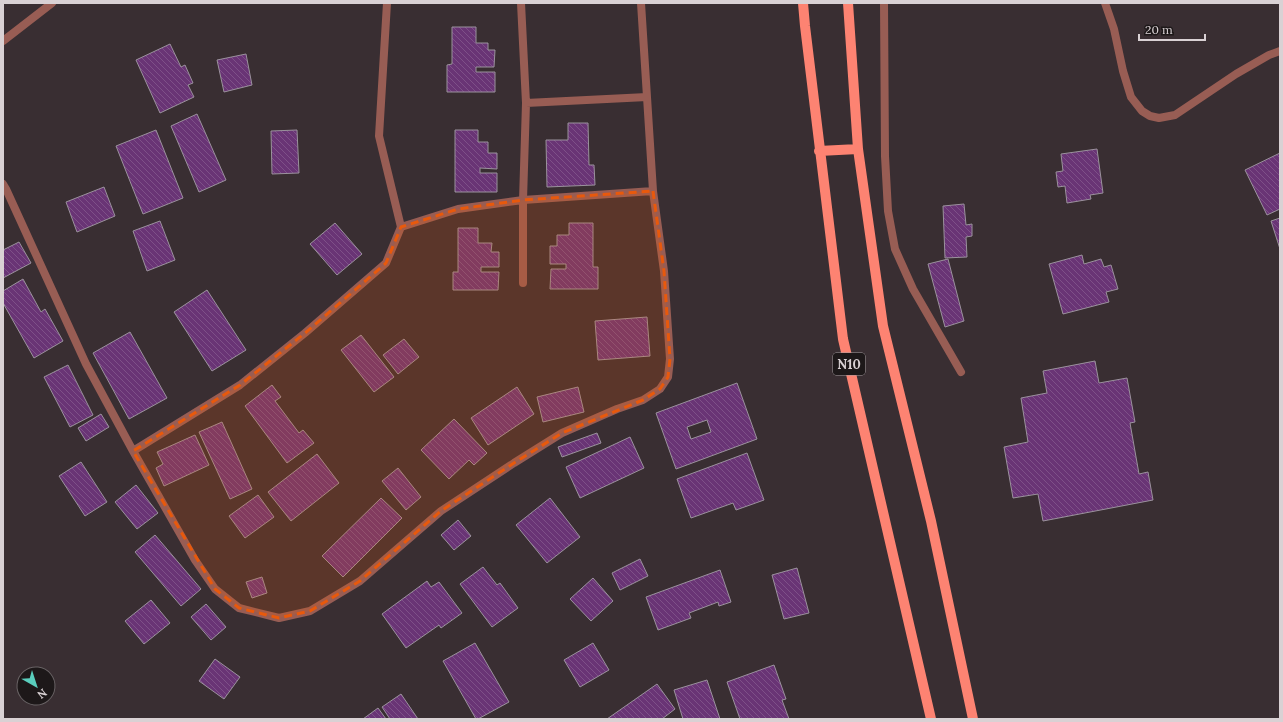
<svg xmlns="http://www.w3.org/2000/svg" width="1283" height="722" font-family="Lora,serif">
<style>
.building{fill:url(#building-back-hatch);stroke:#9b929d;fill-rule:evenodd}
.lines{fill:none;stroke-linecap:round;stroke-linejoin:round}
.street{stroke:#985d54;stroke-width:8}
.primary{stroke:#fd8372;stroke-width:10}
.marked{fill:#e8590c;fill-opacity:0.2;stroke:#e8590c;stroke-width:3;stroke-dasharray:8 5;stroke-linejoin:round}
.labels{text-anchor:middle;stroke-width:3.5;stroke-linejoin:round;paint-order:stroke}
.shield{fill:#1d1819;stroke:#a19a9c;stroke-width:1}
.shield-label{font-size:13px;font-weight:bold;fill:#d9d1d4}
</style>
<defs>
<pattern id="building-back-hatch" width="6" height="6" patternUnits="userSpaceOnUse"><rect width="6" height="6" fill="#693475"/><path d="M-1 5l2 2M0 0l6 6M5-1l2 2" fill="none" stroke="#7e5088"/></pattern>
</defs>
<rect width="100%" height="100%" fill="#392e32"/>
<path class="building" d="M452 27H476V43H488V50H495L494 67H476V72H495V92H447V65L452 64Z
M170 44 181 67 185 65 193 83 188 85 194 97 160 113 136 60Z
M246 54 252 85 224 92 217 60Z
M197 114 226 180 199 192 171 126Z
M568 123H588L589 165H594L595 185 547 187 546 140H568Z
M156 130 183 198 143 214 116 146Z
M297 130 299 173 272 174 271 131Z
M455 130H478V142H488V153H497V169L480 168V173H497V192H455Z
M1097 149 1103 193 1090 195 1091 199 1067 203 1065 186 1058 187 1056 172 1063 171 1061 154Z
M1280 153V209L1267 215 1245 170Z
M104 187 115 216 77 232 66 202Z
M964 204 966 225 972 224V236L966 237 967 257 945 258 943 206Z
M1280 218V249L1271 221Z
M160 221 175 260 147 271 133 231Z
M335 223 362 254 337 275 310 244Z
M569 223H593V267H598V289H550L551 269H566V264H550V246H557V235H569Z
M458 228H478V243H492L491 252H499V267H481V272H499L498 290H453V272H458Z
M19 242 31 263 3 278V250Z
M1082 255 1084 264 1101 259 1104 267 1111 265 1118 289 1106 292 1109 302 1063 314 1049 264Z
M948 259 964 321 945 327 928 264Z
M23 279 41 312 45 309 63 341 34 358 3 303V291Z
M207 290 246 350 212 371 174 312Z
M647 317 650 356 598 360 595 321Z
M130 332 167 398 129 419 93 353Z
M361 335 394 377 374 392 341 350Z
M404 339 419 357 398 374 383 355Z
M1095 361 1099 383 1127 378 1135 422 1130 423 1139 474 1148 472 1153 500 1043 521 1038 494 1013 498 1004 447 1028 442 1021 398 1047 393 1043 371Z
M68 365 93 415 70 427 44 377Z
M737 383 757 439 676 469 656 413ZM707 420 711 432 691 439 687 427Z
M272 385 281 397 275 401 299 433 303 430 314 443 287 463 245 406Z
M517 387 534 414 488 445 471 418Z
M578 387 584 412 543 422 537 397Z
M101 414 109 427 86 441 78 428Z
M454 419 487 453 474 465 469 460 449 479 421 450Z
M222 422 252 489 230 499 199 432Z
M597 433 601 443 562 457 558 447Z
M195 435 209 465 164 486 156 468 163 464 157 452Z
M630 437 644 468 580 498 566 467Z
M747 453 764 500 736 510 733 503 691 518 677 479Z
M317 454 339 483 291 521 268 492Z
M81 462 107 502 85 516 59 476Z
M398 468 421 497 406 510 382 481Z
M136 485 158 513 137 529 115 502Z
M258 495 274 517 245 538 229 516Z
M381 498 402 518 343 577 322 556Z
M550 498 580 537 547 563 516 525Z
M458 520 471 536 454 550 441 535Z
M155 535 201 589 181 606 135 552Z
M640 559 648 576 620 590 612 573Z
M483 567 497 585 500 583 518 608 492 627 460 584Z
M797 568 809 613 784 619 772 575Z
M720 570 731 602 719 606 718 602 689 613 691 618 658 630 646 597Z
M262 577 267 593 252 598 246 582Z
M593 578 613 601 591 621 570 599Z
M427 581 431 587 439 582 462 613 441 628 439 625 406 648 382 614Z
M151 600 170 623 144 644 125 621Z
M206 604 226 627 211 640 191 617Z
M475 643 509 702 478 719H476L443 661Z
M593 643 609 670 580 687 564 660Z
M215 659 240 677 224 699 199 681Z
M774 665 786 699 782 700 789 719H740L727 682Z
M707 680 720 719H683L674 690Z
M657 684 675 709 662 719H607Z
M401 694 418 719H390L382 707Z
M378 708 386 719H363Z"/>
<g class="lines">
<path class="street" d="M387 3 379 136 401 227
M521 3 526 103 523 200V283
M884 3 885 156 888 211 895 249 913 289 961 372
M1105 3 1114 29 1123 71 1131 97 1142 111 1150 116 1159 118 1175 115 1236 74 1269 55 1280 51
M3 41 52 3
M526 103 647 97
M3 184 6 189 86 364 133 451 195 560 215 589 239 608 279 618 310 611 360 581 441 511 514 463 562 433 617 409 643 400 660 389 668 377 670 359 664 271 653 191 641 3
M133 451 240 385 305 333 386 263 401 227 458 209 523 200 653 191"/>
<path class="primary" d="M803 3 805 26 843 339 931 719
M848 3 858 149 883 326 931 521 973 719
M819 151 858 149"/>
</g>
<path class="marked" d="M653 191 664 271 670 359 668 377 660 389 643 400 562 433 514 463 441 511 360 581 310 611 279 618 239 608 215 589 133 451 240 385 305 333 386 263 401 227 458 209 523 200Z"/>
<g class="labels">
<rect class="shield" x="833" y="353" width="32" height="22" rx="3"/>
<g class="shield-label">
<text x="849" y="369">N10</text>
</g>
</g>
<rect width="1283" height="722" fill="none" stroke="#d9d1d4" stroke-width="8"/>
<g transform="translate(36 686) rotate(141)"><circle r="19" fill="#1d1819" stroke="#686264"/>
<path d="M0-3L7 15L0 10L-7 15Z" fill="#5acebd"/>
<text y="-6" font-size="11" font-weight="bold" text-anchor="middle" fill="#d9d1d4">N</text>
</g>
<path d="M1139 34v6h66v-6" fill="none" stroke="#d9d1d4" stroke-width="2"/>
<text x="1145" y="34" font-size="12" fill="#d9d1d4" stroke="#1d1819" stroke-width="3" paint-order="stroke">20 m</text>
</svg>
